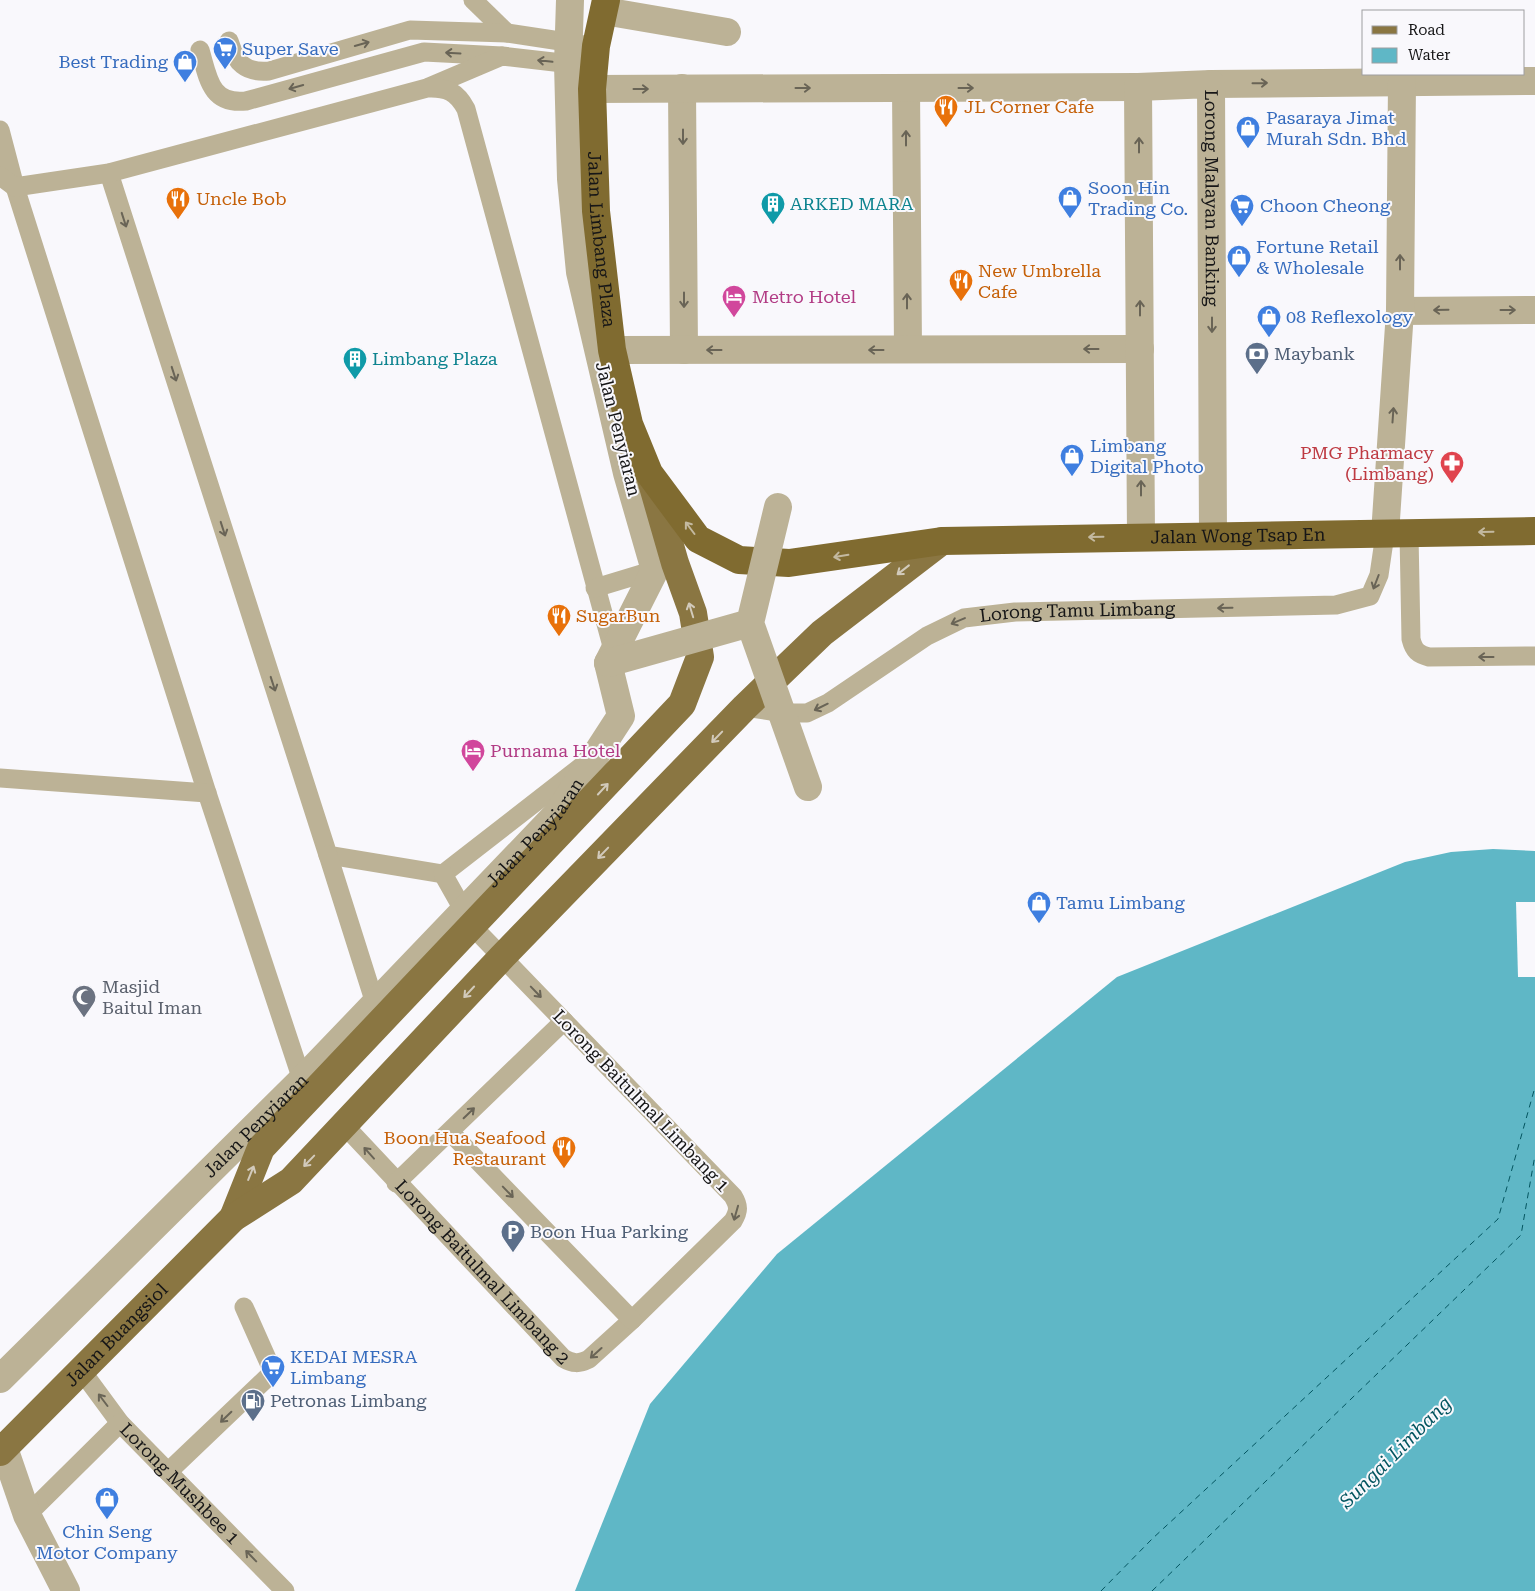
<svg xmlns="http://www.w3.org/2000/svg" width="1535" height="1591" font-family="'Roboto Serif',serif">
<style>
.water{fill:#5fb7c6}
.pier{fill:#f9f8fc}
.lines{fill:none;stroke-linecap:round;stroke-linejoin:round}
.ferry{stroke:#035560;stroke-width:1;stroke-dasharray:6 5;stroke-linecap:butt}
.service{stroke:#bcb296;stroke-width:19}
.pedestrian{stroke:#bcb296;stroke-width:28}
.minor{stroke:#bcb296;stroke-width:28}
.primary{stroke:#8a7642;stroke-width:28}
.trunk{stroke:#806b30;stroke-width:28}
.pedestrian-bridge{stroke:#bcb296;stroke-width:28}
.oneway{stroke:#696456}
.oneway2{stroke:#c3b9a0}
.oneway3{stroke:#d2cabb}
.labels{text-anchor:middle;stroke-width:4;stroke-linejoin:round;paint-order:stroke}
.shop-label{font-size:18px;fill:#366cbe;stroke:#f9f8fc;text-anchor:start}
.food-label{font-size:18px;fill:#c56008;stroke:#f9f8fc;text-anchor:start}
.street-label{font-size:18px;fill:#161617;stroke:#f9f8fc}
.culture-label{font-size:18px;fill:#0d838f;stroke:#f9f8fc;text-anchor:start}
.hotel-label{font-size:18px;fill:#b23c85;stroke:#f9f8fc;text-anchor:start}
.service-label{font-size:18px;fill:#4e5e75;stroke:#f9f8fc;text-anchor:start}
.health-label{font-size:18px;fill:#be3a42;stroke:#f9f8fc;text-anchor:end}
.worship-label{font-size:18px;fill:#5b616d;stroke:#f9f8fc;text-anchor:start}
.water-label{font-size:19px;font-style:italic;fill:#035560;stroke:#f9f8fc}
</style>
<rect width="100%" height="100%" fill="#f9f8fc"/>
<path class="water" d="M1493 849 1535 851V1591H575L650 1404 777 1254 1117 977 1405 862 1451 852Z"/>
<path class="pier" d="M1516 902H1535V977H1518Z"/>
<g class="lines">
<path class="ferry" d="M1101 1591 1152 1539 1498 1219 1535 1087
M1152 1591 1521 1235 1535 1155"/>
<g class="service">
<path d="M473 0 507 33"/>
<path d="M229 41C236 63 245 73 269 71L410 30 507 33 580 44"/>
<path d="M200 50C208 77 210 105 246 101L424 52 502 56"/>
<path d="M429 87 502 56 580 65"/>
<path d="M0 130 15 187 207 793 305 1089"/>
<path d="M109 173 328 855 443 874 582 766"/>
<path d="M0 176 15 187 109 173 427 88C447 87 457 92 466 109L615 657"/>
<path d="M1409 534 1411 639C1414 651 1418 654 1429 657L1535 656"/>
<path d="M595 588 661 568"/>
<path id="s1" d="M745 707 784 713H807L828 703 927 636 964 618 1015 612 1336 605 1370 596 1379 575 1385 534"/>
<path d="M0 778 207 793"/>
<path d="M328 855 378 1013"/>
<path id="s2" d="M344 1125 563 1358C573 1364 579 1364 589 1359L632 1320 733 1221C739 1211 739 1206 733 1196L473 927 443 874"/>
<path d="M450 1132 632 1320"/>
<path d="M396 1183 564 1021"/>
<path id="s3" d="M81 1370 120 1423 285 1591"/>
<path d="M168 1472 273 1372 244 1307"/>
<path d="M27 1515 120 1423"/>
</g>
<path class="pedestrian" id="s4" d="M0 1379 302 1080 558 813 621 716 608 663 655 570 627 473 580 272 571 179 568 64 570 0"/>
<g class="minor">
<path d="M604 11 727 32"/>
<path d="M1211 84 1535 81"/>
<path d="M682 88 684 350"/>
<path d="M906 88 908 349"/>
<path d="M592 89 1138 87"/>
<path d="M1400 311 1535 310"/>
<path d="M612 350 1140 349"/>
<path d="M1385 534 1400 311 1402 82"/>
<path id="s5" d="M1141 536 1138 87 1211 84 1213 536"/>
<path d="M4 1448 27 1515 66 1591"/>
</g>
<g class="primary">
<path d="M233 1218 261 1148 682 704 700 657 693 613 675 563 650 476"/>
<path id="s6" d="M0 1452 233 1218 291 1181 502 957 745 707 822 633 942 541"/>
</g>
<path class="trunk" id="s7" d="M606 0 596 46 592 89 596 211 612 350 629 424 649 473 698 539 739 560 789 563 942 541 1535 531"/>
<path class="pedestrian-bridge" d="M750 623 808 787
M608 663 750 623 778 507"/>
</g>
<defs><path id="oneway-shaft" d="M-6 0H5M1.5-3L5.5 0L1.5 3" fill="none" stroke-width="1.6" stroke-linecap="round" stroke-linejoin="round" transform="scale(1.25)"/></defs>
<g class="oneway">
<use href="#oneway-shaft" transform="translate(362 44) rotate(-16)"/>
<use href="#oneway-shaft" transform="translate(453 53) rotate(-177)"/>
<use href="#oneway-shaft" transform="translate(545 61) rotate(-174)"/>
<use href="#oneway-shaft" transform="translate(1260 83) rotate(-1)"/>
<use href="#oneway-shaft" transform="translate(296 87) rotate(164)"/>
<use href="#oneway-shaft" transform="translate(803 88)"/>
<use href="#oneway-shaft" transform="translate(966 88)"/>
<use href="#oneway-shaft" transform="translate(641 89)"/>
<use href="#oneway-shaft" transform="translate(683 137) rotate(90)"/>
<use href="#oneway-shaft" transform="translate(906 138) rotate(-90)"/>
<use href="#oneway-shaft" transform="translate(1139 145) rotate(-90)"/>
<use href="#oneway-shaft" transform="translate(124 220) rotate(72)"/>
<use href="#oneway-shaft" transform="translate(1400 262) rotate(-90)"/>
<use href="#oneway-shaft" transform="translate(684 300) rotate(90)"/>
<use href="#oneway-shaft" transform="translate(907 301) rotate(-90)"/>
<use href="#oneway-shaft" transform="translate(1140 308) rotate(-90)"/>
<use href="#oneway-shaft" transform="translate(1441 310) rotate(179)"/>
<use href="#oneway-shaft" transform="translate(1508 310)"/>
<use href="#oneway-shaft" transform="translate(1212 325) rotate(90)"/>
<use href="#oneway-shaft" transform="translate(1091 349) rotate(180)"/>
<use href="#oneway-shaft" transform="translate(714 350) rotate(180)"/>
<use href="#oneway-shaft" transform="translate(876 350) rotate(180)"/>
<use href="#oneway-shaft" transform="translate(174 374) rotate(72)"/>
<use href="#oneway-shaft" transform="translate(1393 415) rotate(-86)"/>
<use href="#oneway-shaft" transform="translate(1141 488) rotate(-90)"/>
<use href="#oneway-shaft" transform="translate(223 529) rotate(72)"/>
<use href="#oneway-shaft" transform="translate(1376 582) rotate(111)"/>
<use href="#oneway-shaft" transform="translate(1225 608) rotate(179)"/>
<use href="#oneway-shaft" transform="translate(958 621) rotate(157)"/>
<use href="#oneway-shaft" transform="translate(1486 657) rotate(180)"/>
<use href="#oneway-shaft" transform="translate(273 684) rotate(72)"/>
<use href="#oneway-shaft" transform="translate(821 707) rotate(154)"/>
<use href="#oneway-shaft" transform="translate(536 992) rotate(46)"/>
<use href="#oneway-shaft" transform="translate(469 1113) rotate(-44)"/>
<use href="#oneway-shaft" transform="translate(369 1153) rotate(-132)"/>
<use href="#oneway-shaft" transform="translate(508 1192) rotate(46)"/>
<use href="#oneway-shaft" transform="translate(736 1213) rotate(106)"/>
<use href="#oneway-shaft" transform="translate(596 1353) rotate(138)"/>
<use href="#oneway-shaft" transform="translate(103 1400) rotate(-127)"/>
<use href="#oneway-shaft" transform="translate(226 1417) rotate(136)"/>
<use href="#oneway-shaft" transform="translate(251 1556) rotate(-134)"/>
</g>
<g class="oneway2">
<use href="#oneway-shaft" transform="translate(690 528) rotate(-127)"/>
<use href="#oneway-shaft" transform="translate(1486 532) rotate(179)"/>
<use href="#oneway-shaft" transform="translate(1096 537) rotate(179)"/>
<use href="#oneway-shaft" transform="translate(841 556) rotate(171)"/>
</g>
<g class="oneway3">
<use href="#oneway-shaft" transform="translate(903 570) rotate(142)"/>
<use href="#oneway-shaft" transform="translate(691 610) rotate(-107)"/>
<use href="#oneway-shaft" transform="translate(717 737) rotate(134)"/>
<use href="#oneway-shaft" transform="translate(603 789) rotate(-47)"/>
<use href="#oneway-shaft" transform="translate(603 853) rotate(134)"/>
<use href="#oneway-shaft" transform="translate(469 992) rotate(133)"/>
<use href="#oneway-shaft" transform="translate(309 1161) rotate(134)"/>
<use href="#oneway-shaft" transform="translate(251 1173) rotate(-68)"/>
</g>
<defs>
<symbol id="supermarket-pin" viewBox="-11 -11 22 30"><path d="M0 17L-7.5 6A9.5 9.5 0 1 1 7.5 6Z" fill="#3f7fe0" stroke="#f9f8fc"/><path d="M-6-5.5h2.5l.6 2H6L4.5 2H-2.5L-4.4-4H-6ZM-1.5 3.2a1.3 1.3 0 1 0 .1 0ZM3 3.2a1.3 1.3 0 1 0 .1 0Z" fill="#fff"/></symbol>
<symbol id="shop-pin" viewBox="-11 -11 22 30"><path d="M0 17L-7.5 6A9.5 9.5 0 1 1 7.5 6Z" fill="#3f7fe0" stroke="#f9f8fc"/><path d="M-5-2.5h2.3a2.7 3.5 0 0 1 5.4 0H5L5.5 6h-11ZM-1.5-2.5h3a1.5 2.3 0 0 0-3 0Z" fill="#fff"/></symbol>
<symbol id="restaurant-pin" viewBox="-11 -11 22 30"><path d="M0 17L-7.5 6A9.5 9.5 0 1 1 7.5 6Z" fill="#e8710a" stroke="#f9f8fc"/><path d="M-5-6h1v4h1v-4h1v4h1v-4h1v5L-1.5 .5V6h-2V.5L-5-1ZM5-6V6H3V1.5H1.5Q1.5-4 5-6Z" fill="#fff"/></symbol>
<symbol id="building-pin" viewBox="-11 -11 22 30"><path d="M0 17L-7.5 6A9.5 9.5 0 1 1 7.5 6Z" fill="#0f9aa8" stroke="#f9f8fc"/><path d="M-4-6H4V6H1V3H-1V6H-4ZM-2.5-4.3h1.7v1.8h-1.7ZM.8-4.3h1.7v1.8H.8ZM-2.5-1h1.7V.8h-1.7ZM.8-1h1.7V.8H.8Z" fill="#fff"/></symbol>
<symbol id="hotel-pin" viewBox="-11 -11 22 30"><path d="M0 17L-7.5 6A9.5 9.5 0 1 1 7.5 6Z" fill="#d1479c" stroke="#f9f8fc"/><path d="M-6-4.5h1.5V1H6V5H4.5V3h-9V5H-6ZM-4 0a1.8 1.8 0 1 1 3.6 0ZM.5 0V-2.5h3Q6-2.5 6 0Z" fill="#fff"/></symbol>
<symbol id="bank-pin" viewBox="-11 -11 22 30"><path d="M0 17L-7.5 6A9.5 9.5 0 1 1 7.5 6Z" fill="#5c6f8a" stroke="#f9f8fc"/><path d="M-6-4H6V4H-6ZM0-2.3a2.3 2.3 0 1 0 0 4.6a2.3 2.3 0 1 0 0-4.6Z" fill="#fff"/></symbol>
<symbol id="pharmacy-pin" viewBox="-11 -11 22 30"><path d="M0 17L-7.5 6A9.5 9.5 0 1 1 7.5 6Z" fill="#e0444e" stroke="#f9f8fc"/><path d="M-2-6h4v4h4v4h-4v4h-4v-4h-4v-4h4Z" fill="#fff"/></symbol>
<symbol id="mosque-pin" viewBox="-11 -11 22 30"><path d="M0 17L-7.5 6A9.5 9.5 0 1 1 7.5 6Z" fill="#6b7280" stroke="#f9f8fc"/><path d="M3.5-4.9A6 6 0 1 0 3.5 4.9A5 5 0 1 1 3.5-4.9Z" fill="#fff"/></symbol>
<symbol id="parking-pin" viewBox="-11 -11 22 30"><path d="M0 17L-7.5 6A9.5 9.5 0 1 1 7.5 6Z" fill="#5c6f8a" stroke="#f9f8fc"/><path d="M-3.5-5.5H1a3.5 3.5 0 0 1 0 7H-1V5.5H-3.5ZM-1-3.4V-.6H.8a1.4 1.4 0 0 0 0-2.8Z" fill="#fff"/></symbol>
<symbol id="fuel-pin" viewBox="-11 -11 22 30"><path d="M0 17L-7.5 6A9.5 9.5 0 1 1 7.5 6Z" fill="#5c6f8a" stroke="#f9f8fc"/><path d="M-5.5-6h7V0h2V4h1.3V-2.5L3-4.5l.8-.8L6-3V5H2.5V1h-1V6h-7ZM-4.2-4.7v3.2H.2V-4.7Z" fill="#fff"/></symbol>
</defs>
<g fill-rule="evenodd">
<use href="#supermarket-pin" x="211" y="35" width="28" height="38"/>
<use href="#shop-pin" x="171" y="48" width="28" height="38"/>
<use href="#restaurant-pin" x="932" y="93" width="28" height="38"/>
<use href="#shop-pin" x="1234" y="114" width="28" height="38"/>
<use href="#shop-pin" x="1056" y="184" width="28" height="38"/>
<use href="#restaurant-pin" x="164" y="185" width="28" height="38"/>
<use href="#building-pin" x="759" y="190" width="28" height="38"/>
<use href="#supermarket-pin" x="1228" y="192" width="28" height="38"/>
<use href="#shop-pin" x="1225" y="243" width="28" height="38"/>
<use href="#restaurant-pin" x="947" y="267" width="28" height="38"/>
<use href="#hotel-pin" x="720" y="283" width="28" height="38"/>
<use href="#shop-pin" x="1255" y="303" width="28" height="38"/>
<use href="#bank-pin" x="1243" y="340" width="28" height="38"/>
<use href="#building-pin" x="341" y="345" width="28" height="38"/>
<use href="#shop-pin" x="1058" y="442" width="28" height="38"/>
<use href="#pharmacy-pin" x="1438" y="449" width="28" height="38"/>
<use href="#restaurant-pin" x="545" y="602" width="28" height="38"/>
<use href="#hotel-pin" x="459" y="737" width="28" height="38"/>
<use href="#shop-pin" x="1025" y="889" width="28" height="38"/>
<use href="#mosque-pin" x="70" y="983" width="28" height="38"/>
<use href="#restaurant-pin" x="550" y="1134" width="28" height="38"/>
<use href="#parking-pin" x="499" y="1218" width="28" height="38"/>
<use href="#supermarket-pin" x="259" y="1353" width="28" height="38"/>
<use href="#fuel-pin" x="239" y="1387" width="28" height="38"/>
<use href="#shop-pin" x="93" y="1485" width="28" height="38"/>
</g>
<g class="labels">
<g class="shop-label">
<text x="242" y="55">Super Save</text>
<text x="168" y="68" text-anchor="end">Best Trading</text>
<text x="1266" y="124">Pasaraya Jimat<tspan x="1266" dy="21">Murah Sdn. Bhd</tspan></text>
<text x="1088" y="194">Soon Hin<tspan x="1088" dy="21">Trading Co.</tspan></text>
<text x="1260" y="212">Choon Cheong</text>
<text x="1256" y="253">Fortune Retail<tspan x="1256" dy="21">&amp; Wholesale</tspan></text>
<text x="1286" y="323">08 Reflexology</text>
<text x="1090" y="452">Limbang<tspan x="1090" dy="21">Digital Photo</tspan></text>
<text x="1056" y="909">Tamu Limbang</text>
<text x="290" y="1363">KEDAI MESRA<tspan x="290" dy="21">Limbang</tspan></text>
<text x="107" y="1538" text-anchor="middle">Chin Seng<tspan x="107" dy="21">Motor Company</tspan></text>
</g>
<g class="food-label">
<text x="964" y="113">JL Corner Cafe</text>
<text x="196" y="205">Uncle Bob</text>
<text x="978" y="277">New Umbrella<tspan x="978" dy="21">Cafe</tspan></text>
<text x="576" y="622">SugarBun</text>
<text x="546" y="1144" text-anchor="end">Boon Hua Seafood<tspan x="546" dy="21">Restaurant</tspan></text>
</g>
<g class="street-label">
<text dy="6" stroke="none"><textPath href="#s5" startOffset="636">Lorong Malayan Banking</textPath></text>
<text dy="6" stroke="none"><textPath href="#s7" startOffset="241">Jalan Limbang Plaza</textPath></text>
<text transform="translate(618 429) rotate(76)" y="6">Jalan Penyiaran</text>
<text dy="6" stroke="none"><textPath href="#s7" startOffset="1110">Jalan Wong Tsap En</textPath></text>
<text dy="6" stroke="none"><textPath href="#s1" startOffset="360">Lorong Tamu Limbang</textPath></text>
<text dy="6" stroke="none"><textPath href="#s4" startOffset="765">Jalan Penyiaran</textPath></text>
<text transform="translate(641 1101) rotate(46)" y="6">Lorong Baitulmal Limbang 1</text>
<text dy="6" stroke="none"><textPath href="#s4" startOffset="360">Jalan Penyiaran</textPath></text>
<text dy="6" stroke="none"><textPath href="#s2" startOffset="202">Lorong Baitulmal Limbang 2</textPath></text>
<text dy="6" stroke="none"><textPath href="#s6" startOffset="165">Jalan Buangsiol</textPath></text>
<text dy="6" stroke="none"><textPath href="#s3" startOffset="151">Lorong Mushbee 1</textPath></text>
</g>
<g class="culture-label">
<text x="790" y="210">ARKED MARA</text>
<text x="372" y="365">Limbang Plaza</text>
</g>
<g class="hotel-label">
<text x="752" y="303">Metro Hotel</text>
<text x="490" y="757">Purnama Hotel</text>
</g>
<g class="service-label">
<text x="1274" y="360">Maybank</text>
<text x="530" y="1238">Boon Hua Parking</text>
<text x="270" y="1407">Petronas Limbang</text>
</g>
<g class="health-label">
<text x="1434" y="459">PMG Pharmacy<tspan x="1434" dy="21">(Limbang)</tspan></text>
</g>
<g class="worship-label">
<text x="102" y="993">Masjid<tspan x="102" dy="21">Baitul Iman</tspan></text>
</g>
<g class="water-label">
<text transform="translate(1395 1452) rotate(-45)" y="7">Sungai Limbang</text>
</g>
</g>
<rect x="1362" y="10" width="162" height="65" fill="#f9f8fc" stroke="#9e9ea0"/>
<rect x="1372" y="26" width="25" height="8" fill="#8a7642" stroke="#9e9ea0"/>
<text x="1408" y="35" font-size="15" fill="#161617">Road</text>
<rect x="1372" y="48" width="25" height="15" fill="#5fb7c6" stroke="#9e9ea0"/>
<text x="1408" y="60" font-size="15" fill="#161617">Water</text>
</svg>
